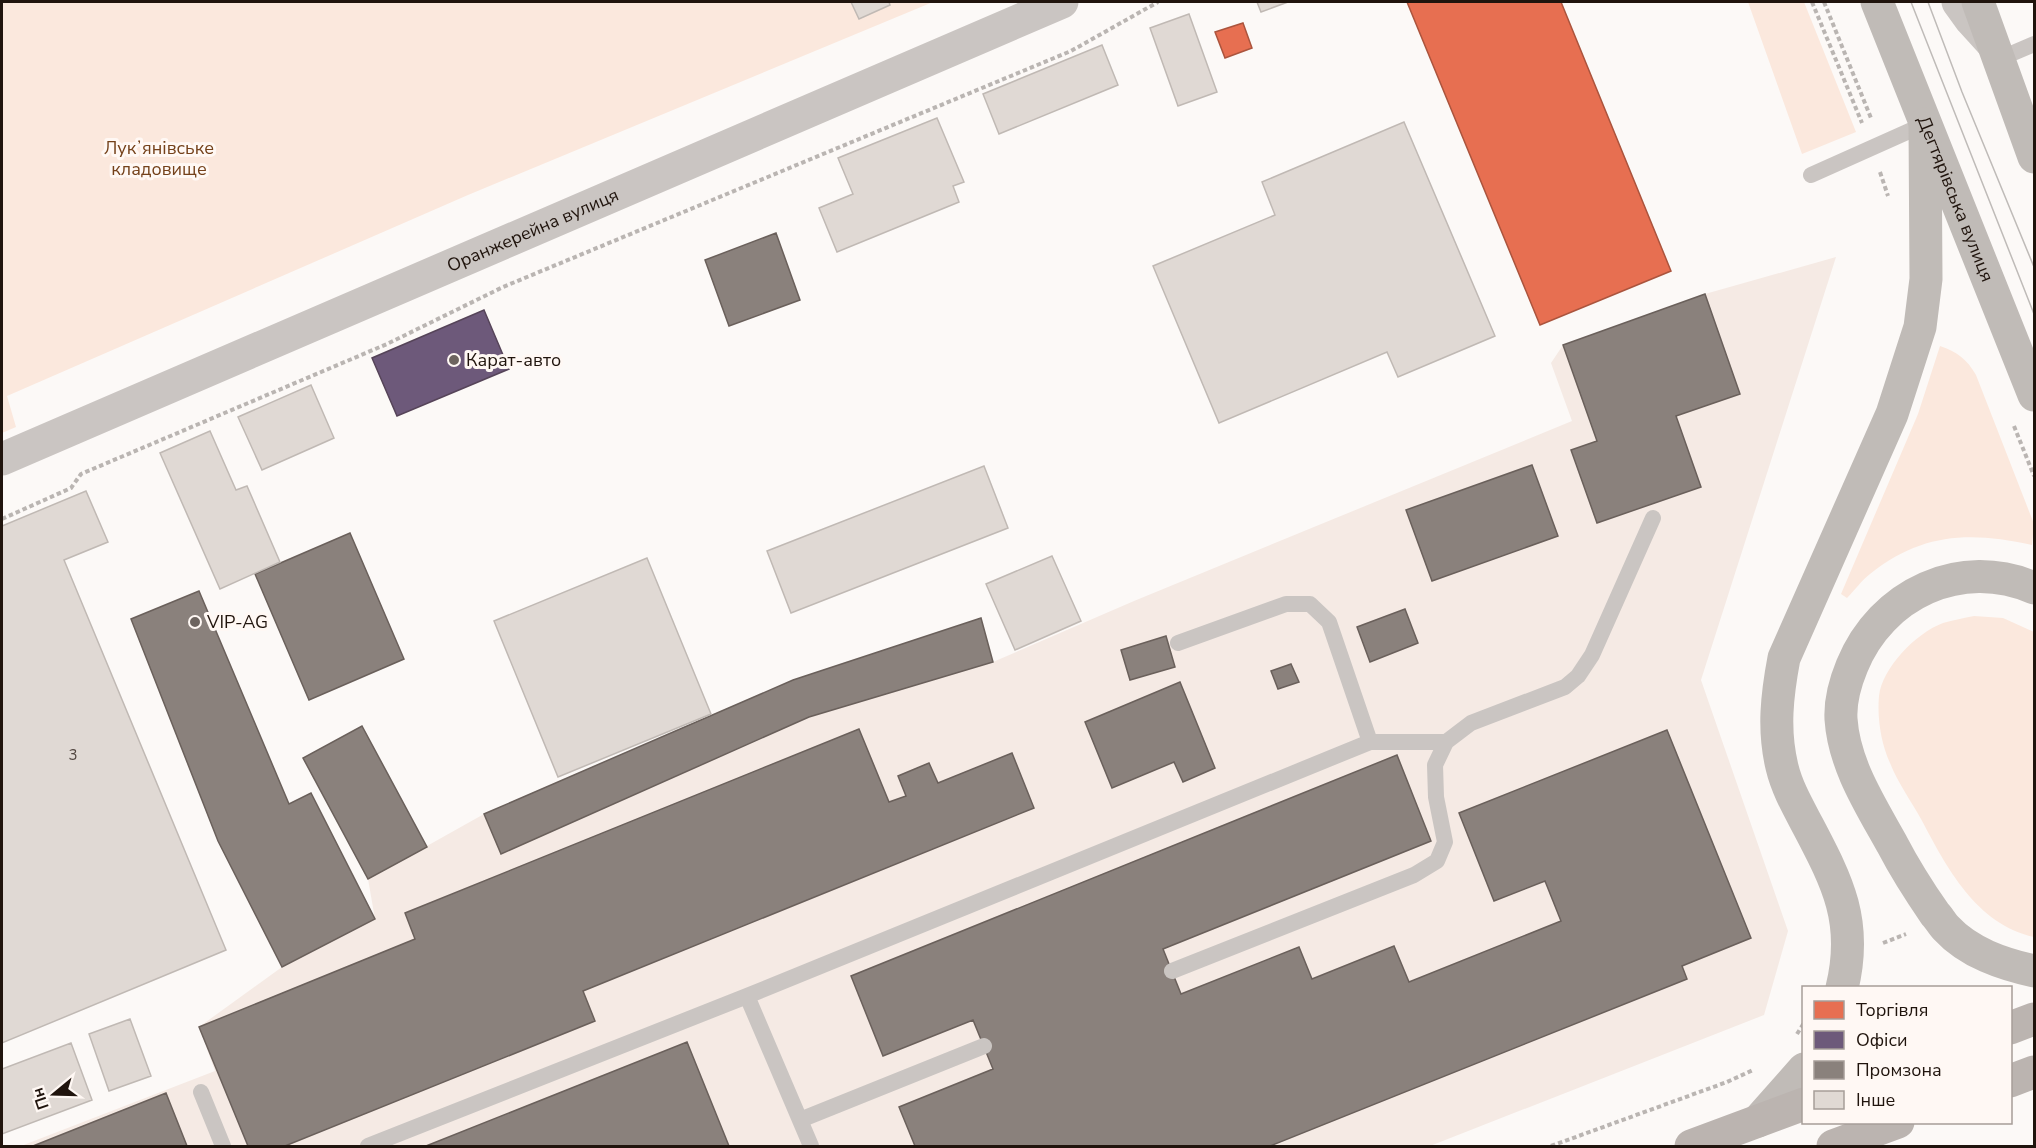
<svg xmlns="http://www.w3.org/2000/svg" width="2036" height="1148" font-family="'Nunito Sans',sans-serif">
<style>
.built{fill:#f5eae4}
.green{fill:#fbe8dd}
.shops{fill:#e76f51;stroke:#ab543d;stroke-width:1.5}
.offices{fill:#6d597a;stroke:#564459;stroke-width:1.5}
.industry{fill:#8a817c;stroke:#6a605b;stroke-width:1.5}
.building{fill:#e0d9d4;stroke:#c0b9b4;stroke-width:1.5}
.lines{fill:none;stroke-linecap:round;stroke-linejoin:round}
.path{stroke:#bab5b2;stroke-width:4;stroke-dasharray:4.5 3;stroke-linecap:butt}
.service{stroke:#cac5c2;stroke-width:16}
.minor{stroke:#cac5c2;stroke-width:33}
.secondary{stroke:#c0bbb7;stroke-width:33}
.primary{stroke:#bbb4b0;stroke-width:33}
.tram{stroke:#bfbbb8;stroke-width:1.5}
.poi-dot{fill:#6d645f;stroke:#fff8f4;stroke-width:2}
.labels{text-anchor:middle;stroke-width:6;stroke-linejoin:round;paint-order:stroke}
.number-label{font-size:15px;fill:#50453f}
.park-label{font-size:18px;fill:#74411a;stroke:#fff8f4}
.street-label{font-size:18px;fill:#20140d;stroke:#fff8f4}
.poi-label{font-size:18px;fill:#20140d;stroke:#fff8f4;text-anchor:start}
</style>
<rect width="100%" height="100%" fill="#fcf9f7"/>
<path class="built" d="M1836 257 1701 680 1788 931 1764 1015 1430 1146H21L215 1071 199 1027 282 967 375 919 368 879 484 814 501 854 809 717 993 662 1134 601 1572 421 1551 363 1563 345 1705 294Z"/>
<path class="green" d="M2 2H933L468 195 7 396 16 427 2 433Z
M1748 2H1804L1856 132 1802 154Z
M1940 346C1957 352 1967 359 1976 375L2034 524 2032 545C1970 531 1921 533 1870 574 1861 581 1855 590 1847 598L1841 594 1918 414Z
M1974 616 2003 618 2034 632V937C1976 924 1947 868 1921 819 1911 801 1898 783 1890 763 1881 743 1877 718 1879 696 1882 668 1916 633 1943 623 1953 620 1964 618 1974 616Z"/>
<path class="shops" d="M1407 2H1561L1671 271 1540 325Z
M1243 23 1252 48 1225 58 1215 32Z"/>
<path class="offices" d="M484 310 509 369 397 416 372 358Z"/>
<path class="industry" d="M776 233 800 300 729 326 705 260Z
M1705 294 1740 394 1676 416 1701 487 1597 523 1571 450 1597 441 1563 345Z
M1532 465 1558 536 1432 581 1406 510Z
M350 533 404 659 309 700 255 574Z
M199 591 289 804 311 793 375 919 282 967 218 841 131 619Z
M1405 609 1418 643 1370 662 1357 627Z
M981 618 993 662 809 717 501 854 484 814 793 680Z
M1166 636 1175 667 1130 680 1121 650Z
M1291 664 1299 682 1278 689 1271 671Z
M1180 682 1215 768 1183 782 1174 762 1112 788 1085 722Z
M362 726 427 847 368 879 303 758Z
M859 729 889 802 906 796 898 776 929 763 938 783 1012 753 1034 808 583 991 595 1021 285 1146H248L199 1027 415 939 405 913Z
M1667 730 1751 938 1682 966 1687 979 1270 1146H915L899 1107 993 1069 973 1020 883 1056 851 976 1397 755 1431 841 1163 949 1181 994 1299 947 1312 979 1394 946 1409 982 1561 921 1545 881 1494 901 1459 813Z
M687 1042 729 1146H426Z
M166 1093 187 1146H33Z"/>
<path class="building" d="M851 2H889L890 5 859 19Z
M1257 2H1288L1261 12Z
M1189 14 1217 92 1178 106 1150 28Z
M1102 45 1118 85 999 134 983 94Z
M937 118 964 182 953 186 959 202 837 252 819 208 853 194 838 158Z
M1404 122 1495 336 1398 377 1387 352 1219 423 1153 266 1275 215 1262 182Z
M311 385 334 438 262 470 238 417Z
M210 431 236 490 247 486 280 562 220 589 160 453Z
M984 466 1008 528 791 613 767 551Z
M86 491 108 542 64 560 226 950 2 1043V526Z
M1052 556 1081 621 1015 650 986 584Z
M647 558 711 714 558 777 494 621Z
M130 1019 151 1076 109 1091 89 1034Z
M71 1043 92 1100 2 1134V1069Z"/>
<g class="lines">
<path class="path" d="M1812 2 1862 123
M1824 2 1871 118
M1880 172 1888 196
M2014 426 2034 476
M2 519 71 488 81 474 387 344 503 287 1071 51 1158 2
M1883 943 1906 934
M1797 1034 1804 1023
M1551 1146 1727 1082 1753 1070"/>
<path class="service" d="M1999 59 2034 44
M1811 175 1925 124
M1178 643 1286 604H1310L1329 622 1370 742H1446
M1172 971 1414 875 1437 861 1445 842 1436 797 1435 765 1446 742 1471 723 1565 687 1578 676 1592 655 1653 518
M747 996 811 1146
M201 1092 223 1146
M800 1120 984 1046
M368 1146 747 996 1370 742"/>
<g class="minor">
<path d="M1958 2 1971 20 1991 42"/>
<path id="s1" d="M2 459 1062 2"/>
</g>
<g class="secondary">
<path id="s2" d="M1877 2 2034 395"/>
<path d="M1978 2 2034 157"/>
<path d="M2034 588C1961 556 1881 594 1852 666 1845 683 1840 701 1841 719 1844 765 1871 806 1892 844 1905 869 1919 891 1935 914 1939 918 1942 924 1946 928 1969 953 2003 964 2034 971"/>
<path d="M1842 988C1858 922 1838 883 1808 826 1798 807 1787 788 1782 767 1773 730 1777 695 1784 658L1892 414 1920 327 1926 279 1925 124"/>
<path d="M1758 1121 1804 1069"/>
</g>
<path class="primary" d="M2010 1028 2034 1019
M2010 1081 2034 1072
M1691 1146 1804 1104
M1833 1146 1898 1122"/>
<path class="tram" d="M1911 2 2034 314
M1928 2 1962 92 2034 267"/>
</g>
<g class="poi-dot">
<circle cx="454" cy="360" r="6"/>
<circle cx="195" cy="622" r="6"/>
</g>
<g class="labels">
<g class="number-label">
<text x="73" y="760">3</text>
</g>
<g class="park-label">
<text x="159" y="154">Лукʼянівське<tspan x="159" dy="21">кладовище</tspan></text>
</g>
<g class="street-label">
<text dy="6" stroke="none"><textPath href="#s2" startOffset="212">Дегтярівська вулиця</textPath></text>
<text dy="6" stroke="none"><textPath href="#s1" startOffset="578">Оранжерейна вулиця</textPath></text>
</g>
<g class="poi-label">
<text x="466" y="366">Карат-авто</text>
<text x="207" y="628">VIP-AG</text>
</g>
</g>
<rect width="2036" height="1148" fill="none" stroke="#20140d" stroke-width="6"/>
<rect x="1802" y="986" width="210" height="138" fill="#fff8f4" stroke="#a69d98" stroke-width="1.5"/>
<rect x="1814" y="1001" width="30" height="18" fill="#e76f51" stroke="#a69d98" stroke-width="1.5"/>
<text x="1856" y="1016" font-size="18" fill="#20140d">Торгівля</text>
<rect x="1814" y="1031" width="30" height="18" fill="#6d597a" stroke="#a69d98" stroke-width="1.5"/>
<text x="1856" y="1046" font-size="18" fill="#20140d">Офіси</text>
<rect x="1814" y="1061" width="30" height="18" fill="#8a817c" stroke="#a69d98" stroke-width="1.5"/>
<text x="1856" y="1076" font-size="18" fill="#20140d">Промзона</text>
<rect x="1814" y="1091" width="30" height="18" fill="#e0d9d4" stroke="#a69d98" stroke-width="1.5"/>
<text x="1856" y="1106" font-size="18" fill="#20140d">Інше</text>
<g transform="translate(54 1094) rotate(251)" stroke="#fff8f4" stroke-width="4.5" paint-order="stroke">
<path d="M0-4.5L10 22L0 15L-10 22Z" fill="#20140d"/>
<text y="-9" font-size="16" font-weight="bold" text-anchor="middle" fill="#20140d">Пн</text>
</g>
</svg>
